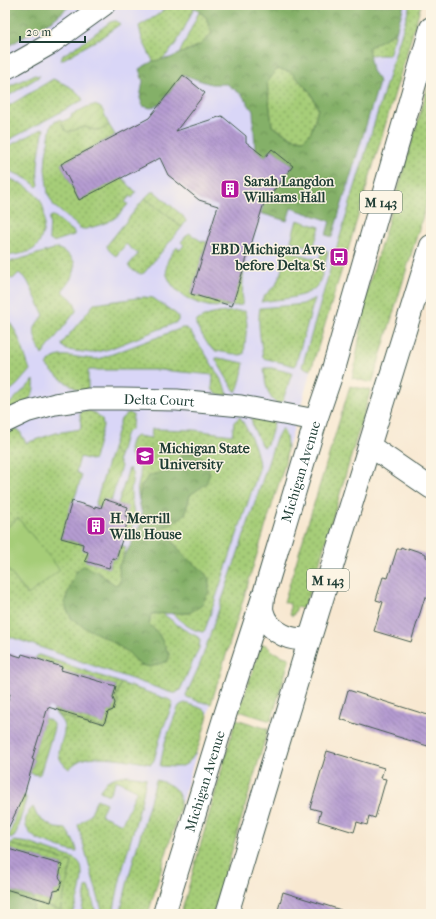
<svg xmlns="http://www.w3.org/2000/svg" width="436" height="919" font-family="'IM FELL French Canon',serif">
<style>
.built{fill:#d9d6f7}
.grass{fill:url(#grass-dots);stroke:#628556}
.forest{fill:url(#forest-crowns);stroke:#52764e;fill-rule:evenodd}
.garden{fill:url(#garden-furrows);stroke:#628556}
.pitch{fill:#a6cd78;stroke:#628556}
.building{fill:url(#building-back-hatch)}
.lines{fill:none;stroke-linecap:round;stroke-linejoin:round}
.minor-casing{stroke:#40574c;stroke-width:23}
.major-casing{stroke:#40574c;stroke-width:24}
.minor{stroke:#fff;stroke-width:21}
.major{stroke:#fff;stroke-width:22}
.labels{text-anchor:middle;stroke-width:3;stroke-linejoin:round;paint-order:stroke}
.shield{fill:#fcf5e5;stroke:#617469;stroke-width:1}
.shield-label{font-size:13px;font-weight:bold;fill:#1f3d34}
.poi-label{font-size:14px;font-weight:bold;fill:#1f3d34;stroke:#fcf5e5;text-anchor:start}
.street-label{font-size:14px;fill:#1f3d34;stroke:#fcf5e5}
</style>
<defs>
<pattern id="grass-dots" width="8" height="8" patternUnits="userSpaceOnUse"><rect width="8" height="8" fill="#a6cd78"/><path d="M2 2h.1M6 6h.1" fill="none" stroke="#87a863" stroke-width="1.8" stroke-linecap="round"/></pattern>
<pattern id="forest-crowns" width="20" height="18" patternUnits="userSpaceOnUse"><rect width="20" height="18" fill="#84b068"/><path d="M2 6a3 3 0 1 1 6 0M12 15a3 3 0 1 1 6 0" fill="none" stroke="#6b9056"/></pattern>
<pattern id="garden-furrows" width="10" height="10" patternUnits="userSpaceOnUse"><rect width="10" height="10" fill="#a6cd78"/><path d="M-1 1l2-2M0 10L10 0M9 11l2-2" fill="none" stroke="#87a863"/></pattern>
<pattern id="building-back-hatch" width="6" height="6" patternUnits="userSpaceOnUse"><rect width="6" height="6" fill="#b59bd1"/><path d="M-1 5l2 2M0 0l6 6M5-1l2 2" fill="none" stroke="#9380aa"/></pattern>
</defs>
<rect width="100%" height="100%" fill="#fcf5e5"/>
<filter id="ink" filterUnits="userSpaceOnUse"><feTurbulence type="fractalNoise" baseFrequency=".025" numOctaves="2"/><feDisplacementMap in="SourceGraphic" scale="8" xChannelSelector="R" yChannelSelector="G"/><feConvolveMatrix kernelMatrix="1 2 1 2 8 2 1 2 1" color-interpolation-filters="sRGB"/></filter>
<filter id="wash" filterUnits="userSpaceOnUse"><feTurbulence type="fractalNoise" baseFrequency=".012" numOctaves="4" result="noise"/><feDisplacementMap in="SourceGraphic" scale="16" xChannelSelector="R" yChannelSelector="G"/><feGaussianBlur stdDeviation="0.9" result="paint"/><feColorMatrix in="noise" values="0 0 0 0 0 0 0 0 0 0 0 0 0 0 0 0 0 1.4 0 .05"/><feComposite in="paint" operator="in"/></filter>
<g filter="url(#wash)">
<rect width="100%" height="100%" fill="#f8e8d1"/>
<path class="built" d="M5 5H421L148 914H5Z"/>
<path class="grass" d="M170 5H191L194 8C186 24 177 48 162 59 160 60 156 61 153 61L142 39 139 26 156 16Z
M410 5H421L347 253 336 250Z
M199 12 206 17 212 34 200 45 179 54Z
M114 21H117L120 24 102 37 60 61 63 55 85 41 110 22Z
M396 32 389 55H369L368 48Z
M277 69 291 71 311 93 318 109 311 132 303 140 293 138 272 126 267 83Z
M34 75 40 76 5 98V88L27 78Z
M431 76V189L372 383 352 378 355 366 366 294 402 176Z
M53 79C64 84 77 88 83 100L5 142V108Z
M60 119 68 132 80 128 86 127 94 130 103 129 109 125 115 135 61 164 79 200 122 177 128 184 136 192 132 198 130 196 125 202 128 204C115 222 106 223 86 229H83L80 228 54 206 48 194 45 169 46 155 51 126 53 123Z
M43 128 44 129C41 142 35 173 39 185L37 187C28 178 17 174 5 169V148Z
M5 177C33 187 50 199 43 232 41 238 40 244 35 248 28 254 16 254 8 256H5Z
M145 198 182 227 144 273C138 276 133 270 128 266L138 254 126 244 116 256C112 253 107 250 107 245Z
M52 216H54L74 232V235L53 242 49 239 50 217Z
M189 233 201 241 207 242 191 294 232 306 245 263 243 276 242 305C231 306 220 308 208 306 191 302 173 293 167 275 166 271 166 265 168 260 170 255 174 251 177 247L180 250 184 245 181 242Z
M57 248C83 260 77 272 62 291 69 297 77 301 76 311L42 355C39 347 31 334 36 325 37 322 42 318 44 315L27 280 19 273 13 279 9 278 5 269V263L31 256Z
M322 250 328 252C325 261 323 277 318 284 310 299 276 299 261 302L266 294 276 285 281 272 287 251 319 260Z
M334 256 345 259 311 370 302 367Z
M144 297 153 298 176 314 178 317V321L175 323 109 349 92 353 67 350 63 347 62 344 64 341 94 304Z
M315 298 295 366 263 358C261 341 257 324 260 308L295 305 303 304Z
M238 311H245L247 324 244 354 240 355 216 351 211 348 207 343 196 325V322C205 313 225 312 238 311Z
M5 319C17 325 25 357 30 370L17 385 5 395Z
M182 328H186L189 330 205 353 226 388 228 396C209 392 212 393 213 375L161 370H88V389L80 391C69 385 54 375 46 365 49 362 52 358 56 357 65 353 88 360 99 359Z
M264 368H272L292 373 282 403H276C266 395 265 380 264 368Z
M34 380C35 394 31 401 18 407 13 409 10 410 5 410V408Z
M350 386 370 390 369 396 314 581 303 609 297 607 293 616 291 615 290 613V604L284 602Z
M82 411H90L97 414 102 419 103 426 94 459 91 460 80 457 76 472 81 475V479L61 538 83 544 88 552 85 560 109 568 112 558 116 559 120 545 126 547 122 560 119 565 120 583 115 585 96 571 71 618C89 630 110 638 127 651 132 655 136 661 140 665L168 661 169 654 158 633 149 624 151 614 162 613 183 629 198 637 200 640 199 648 180 690 176 693H172L5 635V566L28 595 18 518 5 529V432L13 428 19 430 26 443 56 433 81 429 80 414Z
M128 413H130L133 415 132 428 125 435 119 457 112 449 121 419Z
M240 417C249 432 259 451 259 469L205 630 203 632C192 631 180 621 172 613H189L202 570 186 558 168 536 158 528 185 514 190 495 206 483 183 455 172 469 149 476 141 486 139 500C138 495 137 491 138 487 139 481 141 475 140 470 138 455 123 461 132 439L137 436 151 438 152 429 194 430 232 435 234 422Z
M251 418 274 422C272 431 270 440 265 447L261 445 253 427Z
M282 428C289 439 287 451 285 463L211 704 198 701 187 697 186 695 200 664 208 641 259 491 275 441 279 433Z
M263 644C267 645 268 647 271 650 276 654 283 656 289 658V661L271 721 239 711 261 645Z
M121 683 170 700 173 703 162 731 154 760 151 764C133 761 94 752 79 761 75 763 72 766 69 769 67 767 64 765 62 762 54 752 65 739 64 728 64 722 59 718 56 714L106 729 110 714 115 711 116 697Z
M185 703C193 706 206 707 208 716 203 730 198 761 182 766 175 768 167 766 160 766L165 742 176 713 179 706 182 704Z
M236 719 268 729 213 914H181Z
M127 775 146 778C142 804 134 828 127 853 121 873 117 894 113 914H103L78 825 90 815 97 799 106 803 101 815 122 824 137 790 116 780 109 795 100 791V790L107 781 116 777Z
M156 780C172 784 181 790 180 807L148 914H120L130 872Z
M33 807 37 816 43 821 55 828 66 829C70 836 77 844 77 852 70 851 64 849 58 847 51 844 43 842 37 839 24 831 21 818 33 807Z
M14 841 29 843 73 858C76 860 79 861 80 864 86 875 77 903 72 914H34L33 912V902L60 910 72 862 10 844Z
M87 887H89L90 889 96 914H80L82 910 86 888Z"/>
<path class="forest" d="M5 5H71L54 19 5 48Z
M191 5H404L396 32 368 48 372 71 378 79 379 83 332 237 326 235 330 221 291 208 287 221 260 213 264 203 293 166 272 149 265 157 255 149 253 111 242 95 227 84H211L183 75 160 104 151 108 143 106 140 98 143 81 139 69 153 61 170 58 200 45 212 34 206 17ZM277 69 291 72 311 93 318 109 311 132 303 140 292 138 272 126 267 83Z
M196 452 206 460 210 473 206 484 190 495 185 514 171 525 159 528 168 536 186 558 202 570 209 579V592L201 606 189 613 151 614 149 624 158 633 169 654 168 661 150 667 140 665 128 652 106 638 84 627 71 618 64 603 76 571 83 566 96 571 115 585 120 583 119 565 133 541 143 519 139 500 141 486 149 476 172 469 183 455Z
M5 889 34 897 33 912 34 914H5Z"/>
<path class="garden" d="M93 105C106 107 103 115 109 125L103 129 94 130 86 127 80 128 68 132 66 131 61 122 72 117 71 115 87 107Z
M151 192H155L183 216 186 221 182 227 145 198Z
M297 220 320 227 313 248 291 241Z
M216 358H219L244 363C242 373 241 383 236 392L232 387 216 360Z
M112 449 119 457 118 460 121 466 111 502 101 508 95 506Z
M129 468 133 475 131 489V498L135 518 129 536 124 534 125 516 128 507 118 504Z
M39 655 121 683 116 697 119 703 115 711 110 715 106 729 56 714 53 709 104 724 108 712 113 710 115 703 113 698 116 686 61 670 62 667 35 658 37 656Z
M44 718C50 720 53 722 54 728L41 771 40 774 38 775 30 773 34 760 32 759Z
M24 795 26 797V799L16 834 14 837 12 838 9 837 21 796Z
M10 844 72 862 60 910 33 902 34 897 51 902 54 891 59 889 62 881 59 877 62 865 8 849Z"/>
<path class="pitch" d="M18 518 60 570 28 595 5 566V529Z"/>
<g id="blocks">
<path class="building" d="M183 75 205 93 176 131 222 116 246 136V142L265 157 272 149 293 166 264 203 232 306 191 294 218 206 199 200 177 182 168 175 160 158 79 200 61 164 149 118Z
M104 499 128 507 125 516 129 517 116 559 112 558 109 568 85 561 88 552 82 550 83 544 61 538 72 501 95 508V506L101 508Z
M401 547 408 550V548L426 554V557L431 559V598L425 597 411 642 374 631 383 602 376 600 383 577 388 578 397 549H400Z
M5 652 21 657 22 654 35 658 62 667 61 670 116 686 113 698 115 703 113 710 108 712 104 724 48 707 32 759 34 760 24 795 5 835V710L10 694 5 693Z
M348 690 431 716V747L340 719Z
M327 751 384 768 381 778 386 779 375 818 369 816 367 825 357 822 354 832 318 821 321 811 310 808Z
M5 848 62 865 59 877 62 881 59 890 54 891 51 902 5 889Z
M283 892 341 910 340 914H277Z"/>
</g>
</g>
<g filter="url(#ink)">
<use href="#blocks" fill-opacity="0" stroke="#40574c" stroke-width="1"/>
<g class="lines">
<defs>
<g id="minor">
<path d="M5 69 15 64 50 44 104 5"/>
<path id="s1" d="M5 422 26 412 55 404 89 399H121L177 400 241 406 316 420"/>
<path d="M370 446 431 488"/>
</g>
<g id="major">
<path d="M263 597C263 602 261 608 263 613 267 628 285 639 300 639 303 639 307 638 310 638"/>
<path id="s2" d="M164 914 226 712 264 594 316 420 331 376 431 28"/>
<path d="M227 914 310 638 431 246"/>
</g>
</defs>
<use href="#minor" class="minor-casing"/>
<use href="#major" class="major-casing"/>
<use href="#minor" class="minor"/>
<use href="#major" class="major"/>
</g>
</g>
<defs>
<symbol id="building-square" viewBox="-11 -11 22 22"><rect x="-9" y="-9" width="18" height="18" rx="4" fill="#b5179e" stroke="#fcf5e5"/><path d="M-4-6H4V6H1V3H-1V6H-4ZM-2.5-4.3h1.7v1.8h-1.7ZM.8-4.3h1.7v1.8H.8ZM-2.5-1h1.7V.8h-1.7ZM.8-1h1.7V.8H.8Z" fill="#fff"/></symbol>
<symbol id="bus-square" viewBox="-11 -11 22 22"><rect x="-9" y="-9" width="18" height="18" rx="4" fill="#b5179e" stroke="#fcf5e5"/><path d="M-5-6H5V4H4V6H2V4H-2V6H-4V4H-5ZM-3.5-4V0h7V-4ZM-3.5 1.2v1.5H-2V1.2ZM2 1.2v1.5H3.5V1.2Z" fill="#fff"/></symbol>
<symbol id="university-square" viewBox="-11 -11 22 22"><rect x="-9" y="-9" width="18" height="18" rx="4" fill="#b5179e" stroke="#fcf5e5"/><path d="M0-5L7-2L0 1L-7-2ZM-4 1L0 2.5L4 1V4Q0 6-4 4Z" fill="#fff"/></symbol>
</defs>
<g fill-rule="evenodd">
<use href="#building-square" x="219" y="178" width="22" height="22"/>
<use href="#bus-square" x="328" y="246" width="22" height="22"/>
<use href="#university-square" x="134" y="445" width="22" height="22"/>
<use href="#building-square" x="85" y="515" width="22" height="22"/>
</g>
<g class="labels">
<g class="shield">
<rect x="360" y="191" width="42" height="22" rx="3"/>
<rect x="307" y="569" width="42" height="22" rx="3"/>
</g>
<g class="shield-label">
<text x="381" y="207">M 143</text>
<text x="328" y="585">M 143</text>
</g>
<g class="poi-label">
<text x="244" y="186">Sarah Langdon<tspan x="244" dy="16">Williams Hall</tspan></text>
<text x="325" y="254" text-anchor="end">EBD Michigan Ave<tspan x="325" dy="16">before Delta St</tspan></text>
<text x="159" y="453">Michigan State<tspan x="159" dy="16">University</tspan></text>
<text x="110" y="523">H. Merrill<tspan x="110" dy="16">Wills House</tspan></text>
</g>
<g class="street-label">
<text dy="5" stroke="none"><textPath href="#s1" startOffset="158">Delta Court</textPath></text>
<text dy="5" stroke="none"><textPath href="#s2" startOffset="463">Michigan Avenue</textPath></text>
<text dy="5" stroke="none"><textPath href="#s2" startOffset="139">Michigan Avenue</textPath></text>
</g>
</g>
<rect width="436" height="919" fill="none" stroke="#fcf5e5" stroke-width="20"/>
<path d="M20 36v6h65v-6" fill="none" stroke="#1f3d34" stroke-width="2"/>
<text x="26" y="36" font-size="12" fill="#1f3d34" stroke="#fcf5e5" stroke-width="3" paint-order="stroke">20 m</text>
</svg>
